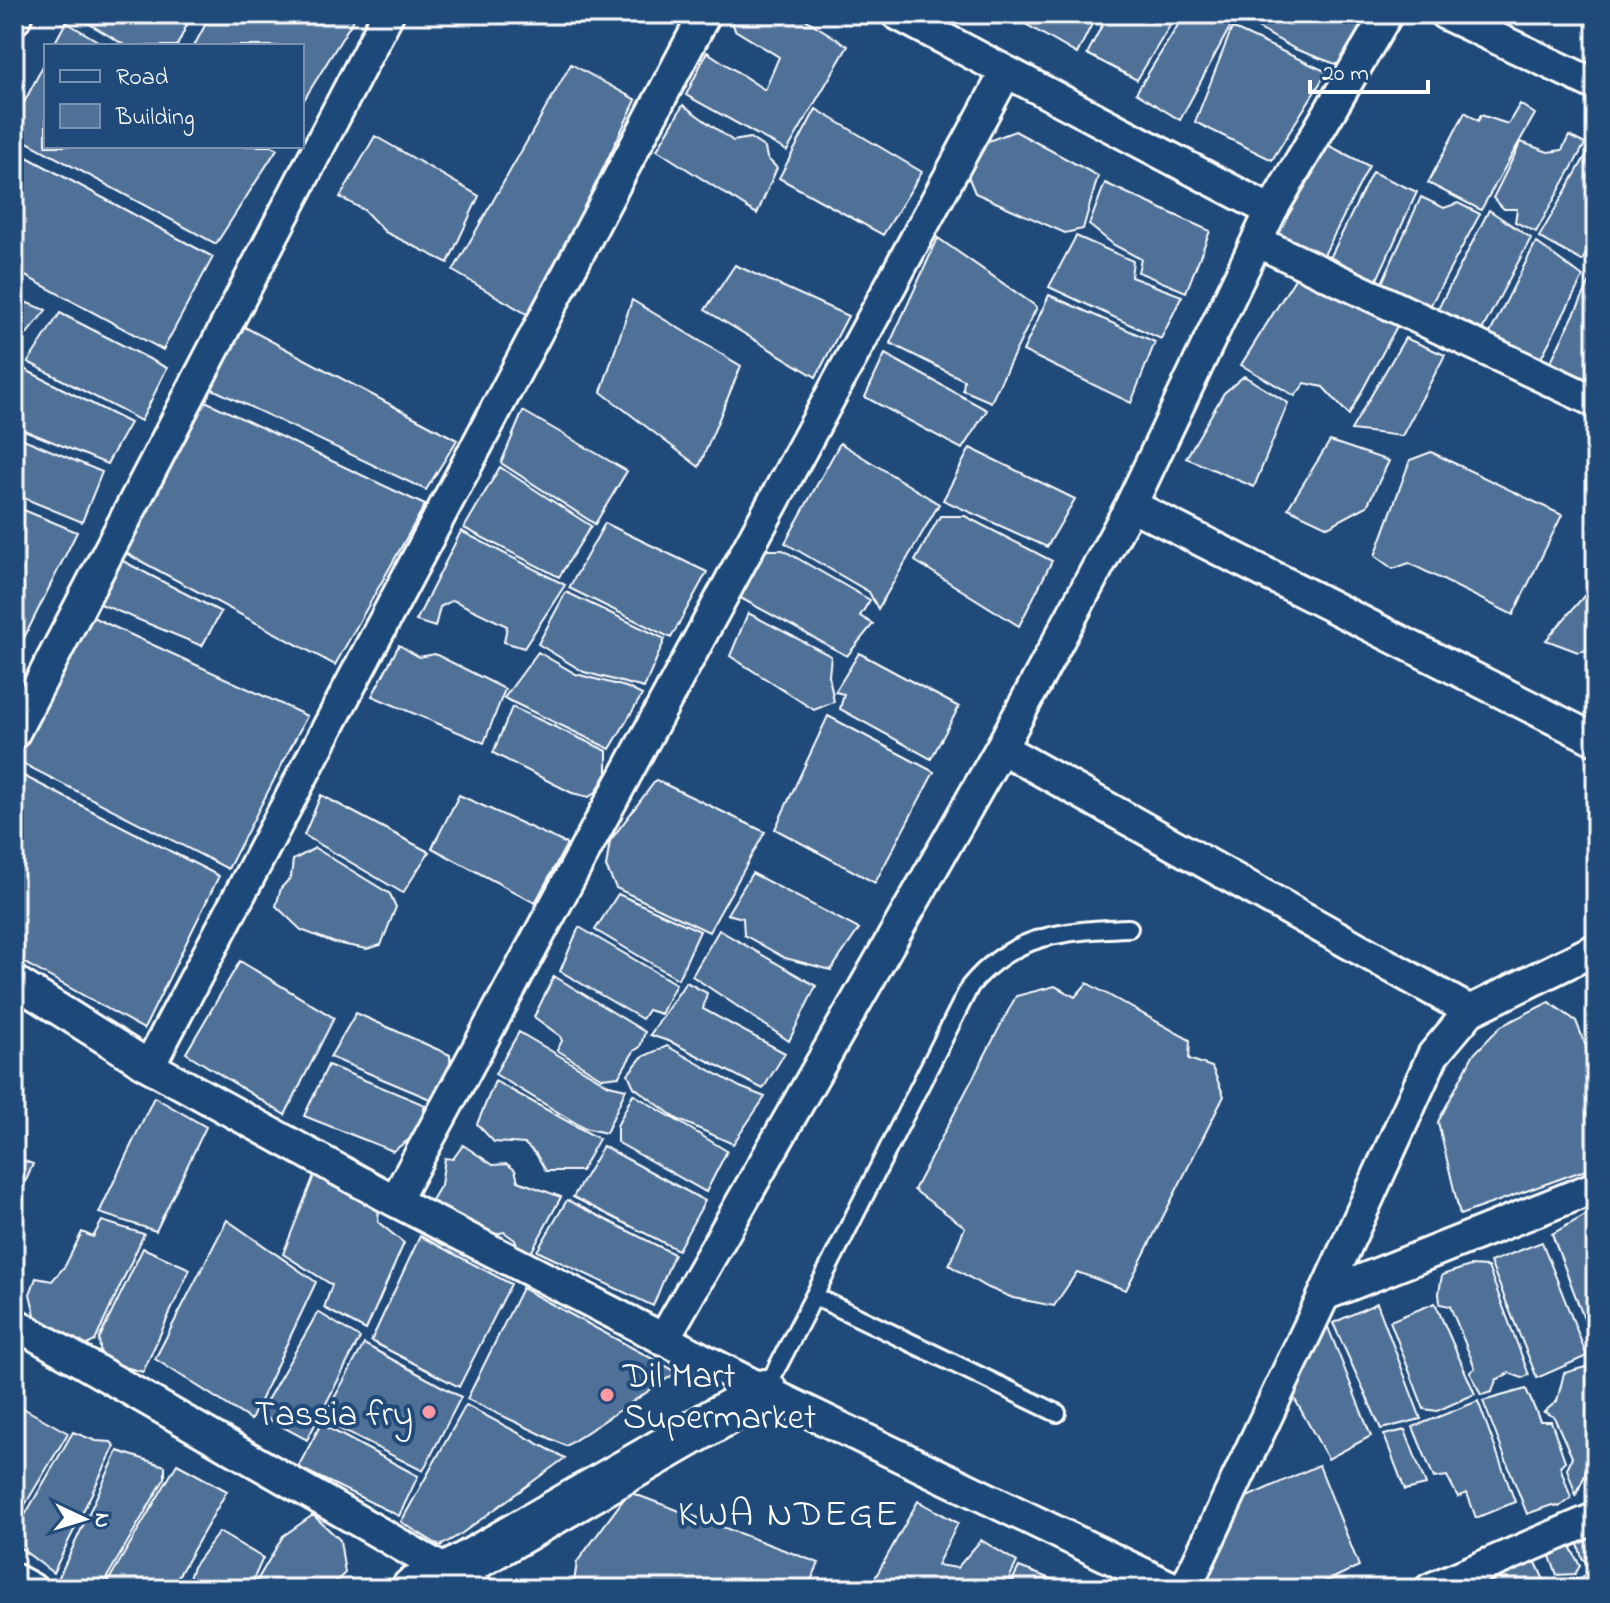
<svg xmlns="http://www.w3.org/2000/svg" width="1610" height="1603" font-family="'Indie Flower',sans-serif">
<style>
.building{fill:#507197;stroke:#fff;stroke-width:2}
.lines{fill:none;stroke-linecap:round;stroke-linejoin:round}
.lane-casing{stroke:#fff;stroke-width:22}
.street-casing{stroke:#fff;stroke-width:36}
.secondary-casing{stroke:#fff;stroke-width:48}
.lane{stroke:#1f4a7a;stroke-width:16}
.street{stroke:#1f4a7a;stroke-width:30}
.secondary{stroke:#1f4a7a;stroke-width:42}
.poi-dot{fill:#ff9aa2;stroke:#1f4a7a;stroke-width:3}
.labels{text-anchor:middle;stroke-width:8;stroke-linejoin:round;paint-order:stroke}
.poi-label{font-size:36px;fill:#fff;stroke:#1f4a7a;text-anchor:start}
.neighbourhood-label{font-size:38px;letter-spacing:2px;fill:#fff;stroke:#1f4a7a}
</style>
<rect width="100%" height="100%" fill="#1f4a7a"/>
<filter id="ink" filterUnits="userSpaceOnUse"><feTurbulence type="fractalNoise" baseFrequency=".0125" numOctaves="2"/><feDisplacementMap in="SourceGraphic" scale="16" xChannelSelector="R" yChannelSelector="G"/><feConvolveMatrix kernelMatrix="1 2 1 2 8 2 1 2 1" color-interpolation-filters="sRGB"/></filter>
<g filter="url(#ink)">
<path class="building" d="M73 14H192L177 46H126Z
M211 14H357L302 103V46H194Z
M729 14H797L848 46 787 151 686 95 707 52 765 90 779 57 735 30Z
M1021 14H1097L1077 54 1017 19Z
M1108 14H1177L1137 80 1087 54Z
M1185 14H1237L1180 120 1136 93Z
M1261 14H1346L1363 25 1341 66 1295 49 1254 26Z
M66 22 106 46H53Z
M1232 28 1327 72 1272 160 1195 122Z
M46 60V146H272L277 149 216 244 14 135V122Z
M571 64 636 100 532 317 453 271Z
M1520 104 1535 114 1481 210 1428 183 1465 112 1478 121 1481 115 1508 124Z
M683 105 733 141 750 138 765 148 767 158 777 168 757 214 657 150Z
M816 109 922 172 883 235 779 178Z
M1015 131 1098 176 1083 229 1065 233 975 193 968 176 988 141Z
M375 136 479 196 448 263 385 232 364 210 340 197Z
M1569 136 1585 144 1536 232 1515 222 1517 209H1504L1493 198 1521 142 1548 152 1562 150Z
M1596 138V236L1582 261 1539 237Z
M1320 141 1369 166 1322 259 1273 233Z
M14 150 213 257 163 350 14 270Z
M1372 172 1417 192 1375 284 1329 260Z
M1105 183 1210 231 1186 292 1138 272 1141 259 1114 245 1089 225Z
M1421 197 1444 208 1458 203 1480 214 1429 308 1380 287Z
M1489 210 1531 238 1481 332 1436 313Z
M1076 236 1133 261 1131 277 1182 296 1161 339 1049 287Z
M938 238 1037 307 991 402 963 390 964 380 890 343Z
M1536 242 1583 277 1540 360 1488 337Z
M735 265 848 316 816 377 705 310Z
M1309 272 1403 315 1349 415 1323 387 1305 383 1295 396 1241 365 1296 277Z
M1591 280 1596 282V371L1587 385 1549 365Z
M1049 295 1155 342 1131 403 1023 351Z
M14 298 46 310 14 350Z
M632 300 741 366 699 467 601 392Z
M60 313 167 368 141 421 28 362Z
M241 325 457 440 426 490 208 387Z
M1405 338 1445 355 1402 436 1351 430Z
M885 354 987 410 962 449 865 397Z
M14 364 130 423 107 464 14 426Z
M1244 376 1288 403 1254 487 1186 458 1224 393Z
M201 399 425 505 335 665 120 550Z
M523 411 627 471 595 524 501 463Z
M14 435 102 472 82 522 14 494Z
M1330 441 1389 461 1367 506 1328 527 1288 508Z
M840 443 939 504 878 609 869 592 785 543Z
M970 448 1075 499 1047 547 943 500Z
M1431 452 1562 515 1513 615 1409 563 1393 569 1375 556 1410 460Z
M500 467 591 526 559 577 464 528Z
M14 506 77 532 14 658Z
M940 516H965L1052 561 1019 626 915 561Z
M605 523 707 572 671 638 569 588Z
M461 531 565 585 524 648 504 642 507 626 453 600 440 607 435 627 416 621Z
M763 550H783L870 600 860 616 873 624 847 656 737 596Z
M121 560 221 612 202 646 98 603Z
M1596 582V648L1578 652 1546 640Z
M566 592 665 639 644 688 584 672 538 644Z
M748 613 831 656 829 676 834 702 814 710 730 656Z
M86 614 307 716 228 869 14 759V752Z
M399 645 419 657 435 654 505 689 484 743 372 696Z
M538 652 576 674 626 687 642 695 610 749 504 698Z
M859 653 959 707 931 759 840 709 844 694 835 692Z
M512 707 607 751V773L596 792 589 797 572 793 493 753Z
M828 716 934 772 875 883 775 829Z
M14 771 219 876 144 1029 14 957Z
M656 780 765 832 709 932 616 888 606 867 610 841Z
M321 795 429 852 403 893 304 835Z
M459 795 567 844 535 903 432 848Z
M315 848 390 894 396 907 381 945 367 949 335 943 301 930 276 906 281 888 291 877 293 860Z
M752 873 859 929 831 970 785 958 744 935 743 918 727 914Z
M618 894 700 931 678 979 595 930Z
M579 927 676 984 661 1014 648 1010 642 1019 560 971Z
M719 930 816 986 789 1041 692 976Z
M240 961 334 1018 285 1115 186 1053Z
M554 976 645 1032 640 1047 634 1051 619 1076 602 1078 557 1050 562 1041 560 1036 534 1017Z
M686 982 707 993 703 1009 785 1053 763 1089 671 1042 650 1035Z
M1087 983 1190 1040 1189 1059 1212 1067 1224 1096 1126 1290 1077 1272 1054 1306 1013 1298 984 1286 949 1265 965 1227 914 1190 1016 996 1055 986 1075 997Z
M1549 1002 1576 1021 1596 1072V1169L1579 1172 1460 1215 1438 1122 1473 1055 1501 1026Z
M356 1013 450 1055 451 1080 430 1099 330 1057Z
M519 1032 609 1085 626 1089 606 1133 584 1128 495 1074Z
M667 1046 740 1087 765 1097 733 1144 677 1119 634 1087 628 1074 642 1057Z
M328 1065 425 1105 418 1133 393 1151 304 1116Z
M495 1081 599 1139 581 1171H546L536 1154 525 1144 494 1142 477 1124Z
M633 1094 727 1151 706 1192 617 1142V1126Z
M154 1097 206 1127 156 1231 99 1213Z
M463 1145 493 1165 507 1164 515 1170 518 1181 561 1197 532 1251 524 1254 518 1249 515 1240 504 1232 491 1235 429 1205 441 1185 445 1158 453 1159Z
M603 1146 705 1201 678 1250 573 1197Z
M14 1157 33 1164 14 1209Z
M317 1168 379 1206 378 1222 404 1243 366 1330 324 1308 332 1285 283 1254Z
M567 1200 674 1254 653 1306 537 1251Z
M1589 1213 1596 1215V1328L1589 1332 1552 1234Z
M227 1220 316 1282 251 1420 155 1359Z
M102 1221 144 1234 95 1341 83 1347 37 1323 30 1294 36 1278 52 1281 65 1266 82 1232 93 1237Z
M420 1236 511 1284 459 1387 371 1341Z
M1542 1242 1587 1356 1537 1378 1490 1262Z
M143 1248 190 1269 143 1372 121 1366 101 1357 99 1339Z
M1470 1266 1488 1267 1529 1375 1522 1378 1509 1373 1496 1380 1492 1392 1481 1395 1470 1372 1475 1368 1450 1306 1440 1304 1439 1293 1442 1275Z
M522 1288 677 1372 566 1446 467 1399Z
M1377 1303 1421 1419 1381 1429 1333 1323Z
M1435 1303 1475 1394 1437 1411 1424 1409 1390 1321Z
M318 1312 360 1338 307 1440 259 1414Z
M1326 1322 1371 1436 1328 1459 1288 1387Z
M364 1344 461 1397 423 1471 322 1420Z
M1589 1366 1596 1379V1453L1588 1456 1585 1475 1576 1495 1567 1469 1572 1457 1554 1417 1544 1412 1557 1401 1564 1373Z
M1526 1389 1540 1421H1551L1565 1461 1560 1466 1571 1498 1559 1507 1552 1505 1527 1514 1483 1401Z
M1478 1401 1515 1502 1476 1518 1467 1493 1458 1497 1447 1476 1434 1478 1413 1427Z
M14 1403 68 1433 14 1523Z
M466 1405 565 1458 461 1534 440 1546 401 1522Z
M321 1424 418 1476 399 1516 298 1467Z
M1405 1430 1426 1485 1405 1490 1384 1435Z
M73 1432 96 1441 111 1442 115 1446 53 1573 14 1543V1534Z
M118 1451 165 1466V1478L103 1584 58 1579Z
M177 1464 227 1491 171 1589H118L107 1583Z
M1319 1465 1359 1566 1310 1589H1209L1204 1586 1238 1501Z
M629 1492 819 1563 807 1589H573L577 1562Z
M918 1501 958 1523 937 1565 957 1568 981 1540 1017 1562 1004 1589H878L871 1585Z
M313 1515 340 1540 345 1573 328 1589H252L283 1536Z
M1596 1528V1561L1588 1564 1582 1558 1576 1537Z
M219 1532 263 1558 249 1589H185L193 1567Z
M1568 1542 1580 1566 1575 1574 1557 1575 1548 1551Z
M1534 1558 1548 1589H1493L1488 1578Z
M1019 1567 1062 1583 1060 1589H1008Z
M1596 1571V1589H1563L1562 1585Z"/>
<g class="lines">
<defs>
<path id="lane" d="M814 1296 970 986C1014 933 1064 931 1129 928
M766 1389 814 1296 1057 1413"/>
<path id="street" d="M897 14 1271 211
M1445 14 1596 85
M14 20 17 14
M1258 242 1596 402
M1131 505 1596 740
M14 733 388 14
M1001 748 1470 1011
M14 981 149 1066 395 1201 765 1391 1175 1589
M149 1066 705 14
M395 1201 1006 72
M1324 1295 1596 1187
M14 1323 477 1589
M663 1340 1001 748 1131 505 1271 211 1387 14
M14 1579 32 1589
M1185 1589 1324 1295 1433 1055 1470 1011 1596 949
M1430 1589 1596 1518"/>
<path id="secondary" d="M413 1589 451 1572 765 1391"/>
</defs>
<use href="#lane" class="lane-casing"/>
<use href="#street" class="street-casing"/>
<use href="#secondary" class="secondary-casing"/>
<use href="#lane" class="lane"/>
<use href="#street" class="street"/>
<use href="#secondary" class="secondary"/>
</g>
</g>
<g class="poi-dot">
<circle cx="607" cy="1395" r="8"/>
<circle cx="429" cy="1412" r="8"/>
</g>
<g class="labels">
<g class="poi-label">
<text x="623" y="1387">Dil Mart<tspan x="623" dy="41">Supermarket</tspan></text>
<text x="413" y="1425" text-anchor="end">Tassia fry</text>
</g>
<g class="neighbourhood-label">
<text x="789" y="1525">KWA NDEGE</text>
</g>
</g>
<rect width="1610" height="1603" fill="none" stroke="#1f4a7a" stroke-width="48"/>
<rect x="24" y="24" width="1562" height="1555" fill="none" stroke="#fff" stroke-width="3" filter="url(#ink)"/>
<rect x="44" y="44" width="260" height="104" fill="#1f4a7a" stroke="#7992af" stroke-width="2"/>
<rect x="60" y="70" width="40" height="12" fill="#1f4a7a" stroke="#7992af" stroke-width="2"/>
<text x="116" y="84" font-size="24" fill="#ffffff">Road</text>
<rect x="60" y="104" width="40" height="24" fill="#507197" stroke="#7992af" stroke-width="2"/>
<text x="116" y="124" font-size="24" fill="#ffffff">Building</text>
<g transform="translate(84 1519) rotate(94)" stroke="#1f4a7a" stroke-width="6" paint-order="stroke">
<path d="M0-6L14 30L0 20L-14 30Z" fill="#ffffff"/>
<text y="-12" font-size="22" font-weight="bold" text-anchor="middle" fill="#ffffff">N</text>
</g>
<path d="M1310 80v12h118v-12" fill="none" stroke="#ffffff" stroke-width="4"/>
<text x="1322" y="80" font-size="24" fill="#ffffff" stroke="#1f4a7a" stroke-width="6" paint-order="stroke">20 m</text>
</svg>
